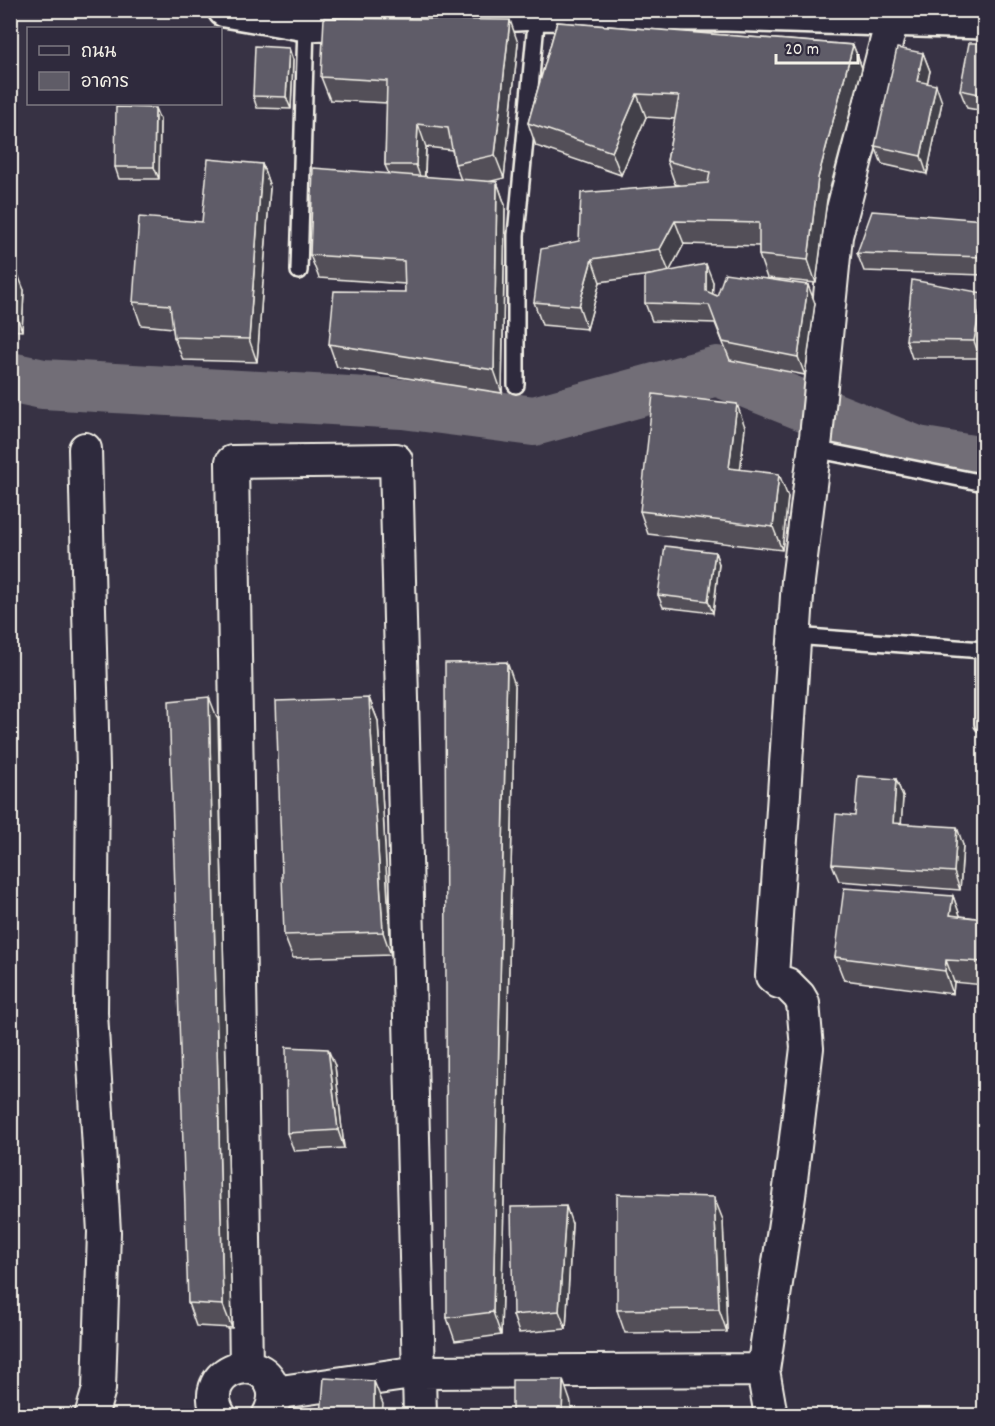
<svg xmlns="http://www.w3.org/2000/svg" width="995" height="1426" font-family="Dekko,'Playpen Sans Thai',sans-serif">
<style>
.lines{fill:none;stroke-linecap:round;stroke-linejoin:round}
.river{stroke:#726e77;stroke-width:50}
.lane-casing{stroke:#f4f1e8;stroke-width:20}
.street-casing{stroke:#f4f1e8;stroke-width:36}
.secondary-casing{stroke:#f4f1e8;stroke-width:38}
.lane{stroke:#2f2a3d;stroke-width:15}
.street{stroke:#2f2a3d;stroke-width:32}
.secondary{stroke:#2f2a3d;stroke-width:33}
.wall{fill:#524f59;stroke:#f4f1e8;stroke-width:1.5;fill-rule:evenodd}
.shaded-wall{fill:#424048;stroke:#f4f1e8;stroke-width:1.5}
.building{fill:#5f5c67;stroke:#f4f1e8;stroke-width:1.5}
</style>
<rect width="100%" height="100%" fill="#373244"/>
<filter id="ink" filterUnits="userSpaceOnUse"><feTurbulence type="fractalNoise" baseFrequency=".0167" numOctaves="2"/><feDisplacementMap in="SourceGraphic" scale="12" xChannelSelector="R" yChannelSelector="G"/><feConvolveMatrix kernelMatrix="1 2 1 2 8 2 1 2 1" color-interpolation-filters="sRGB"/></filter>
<g filter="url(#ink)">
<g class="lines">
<path class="river" d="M10 377 43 384 403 404 534 421 717 371 917 451 984 462"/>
<defs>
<path id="lane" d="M299 271 306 24
M516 385V235L537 13
M814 449 984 483
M794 636 983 650V724"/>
<path id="street" d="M85 449 93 769 91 1013 104 1232 99 1389 91 1416
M246 1367 232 462 396 460 420 1416
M274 1393 419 1372 763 1370
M220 1416C194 1374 259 1346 273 1388 276 1398 273 1407 268 1416
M771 1416 763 1370 789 1196 807 1048 803 1003 799 996 787 984 779 982 772 976 798 581 816 437 836 236 892 20"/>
<path id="secondary" d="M225 10 306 24 537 13 726 14 984 22"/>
</defs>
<use href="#lane" class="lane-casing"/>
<use href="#street" class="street-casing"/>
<use href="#secondary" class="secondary-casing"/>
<use href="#lane" class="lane"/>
<use href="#street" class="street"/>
<use href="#secondary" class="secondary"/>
</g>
<path class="wall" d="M557 22 853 45 862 68 827 200 816 283 767 278 759 255V246L684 244 669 272 713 282 712 294 717 296 815 303 805 375 730 360 715 323 652 321 645 303 664 273 600 282 587 329 542 325 534 302 579 241 679 185 675 184 667 161 675 119 646 117 621 175 536 146 528 123Z
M518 43 504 178 488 182H497L505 205 502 393 337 367 329 344 405 292V284L319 278 310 255 389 174 385 165 387 103 330 100 321 77ZM426 147 452 150 455 164 461 180 425 177Z
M984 43V111L967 108 960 90Z
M923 53 930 71 927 83 942 102 927 174 882 164 875 146Z
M293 60 291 109 257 108 253 96Z
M160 120 159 179H119L115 167Z
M262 164 270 187 257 362 183 360 174 337 173 328 141 325 133 302 202 222Z
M984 220V275L864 271 857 253Z
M10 267 24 290 22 331 10 330Z
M983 293 980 358H912L906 340Z
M745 427 740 470 788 497 782 550 648 534 640 511Z
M715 552 719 564 713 613 663 607 658 595Z
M515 685 501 1335 455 1341 447 1318Z
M369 698 378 721 391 955 293 958 284 935Z
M218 720 232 1328 196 1326 188 1303Z
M896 779 903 797 901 823 963 845 960 890 839 881 832 864 855 816Z
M953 896 960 916 984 919V985L954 982 953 994 844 980 835 957Z
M335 1066 344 1148 294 1151 287 1133Z
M723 1220 727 1332 625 1333 617 1310Z
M572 1224 566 1329 519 1333 513 1315Z"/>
<path class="shaded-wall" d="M510 20 518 43 504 178 495 155Z
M853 45 862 68 827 200 816 283 808 260 818 178Z
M289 48 293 60 291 109 286 97Z
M923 53 930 71 924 99 917 81Z
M936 85 942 102 927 174 921 156Z
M637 94 646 117 621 175 612 152Z
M155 108 160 120 159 179 154 167Z
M418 124 426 147 424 188 416 165Z
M262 164 270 187 257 362 249 339Z
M497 182 505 205 502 393 494 370Z
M675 221 684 244 669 272 660 249Z
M592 259 600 282 587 329 579 306Z
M706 264 713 282 712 309 706 291Z
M15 267 24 290 22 331 14 308Z
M808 285 815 303 805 375 798 357Z
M983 293 984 296V337L980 358 974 341Z
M737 404 745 427 738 491 729 468Z
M779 474 788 497 782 550 773 527Z
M715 552 719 564 713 613 708 601Z
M507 662 515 685 501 1335 493 1312Z
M209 697 218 720 232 1328 223 1305Z
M369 698 378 721 391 955 383 932Z
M896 779 903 797 900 841 893 823Z
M957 827 963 845 960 890 954 872Z
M953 896 961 918 950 915Z
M946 960 954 982 953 994 945 971Z
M328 1049 335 1066 344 1148 338 1130Z
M714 1197 723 1220 727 1332 719 1309Z
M566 1206 572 1224 566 1329 559 1311Z
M563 1380 571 1403V1416H562Z
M374 1381 383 1404 382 1416H374Z"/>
<path class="building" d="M324 18 510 20 495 155 455 164 448 128 418 124 416 165H385L387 81 321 77Z
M557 22 853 45 818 178 808 260 759 255V223L675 221 660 249 592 259 579 306 534 302 541 249 579 241 581 193 708 183 710 172 667 161 679 96 637 94 612 152 528 123Z
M969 43H984V95L960 90Z
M255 46 289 48 286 97 253 96Z
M897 48 923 53 917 81 936 85 921 156 875 146Z
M116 107 155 108 154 167H115Z
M208 159 262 164 249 339 174 337 170 305 133 302 139 217 202 222Z
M313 168 497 182 494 370 329 344 334 291 405 292 404 261 310 255Z
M872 211 984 220V257L857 253Z
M706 264V291L717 296 725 273 808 285 798 357 723 342 709 305 645 303V276Z
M10 267H15L14 308H10Z
M912 280 983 293 974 341 906 340Z
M653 394 737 404 729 468 779 474 773 527 640 511Z
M665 546 715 552 708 601 658 595Z
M507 662 493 1312 447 1318 445 663Z
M209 697 223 1305 188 1303 169 701Z
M369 698 383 932 284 935 276 701Z
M858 776 896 779 893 823 957 827 954 872 832 864 836 814 855 816Z
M844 888 953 896 950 915 984 919V962L946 960 945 971 835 957Z
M286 1047 328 1049 338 1130 287 1133Z
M617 1194 714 1197 719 1309 617 1310Z
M566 1206 559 1311 513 1315 511 1207Z
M324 1378 374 1381V1416H321Z
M512 1380H563L562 1416H512Z"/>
</g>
<rect width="995" height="1426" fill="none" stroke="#2f2a3d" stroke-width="36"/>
<rect x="18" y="18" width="959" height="1390" fill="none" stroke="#f4f1e8" stroke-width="2" filter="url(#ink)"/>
<rect x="27" y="27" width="195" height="78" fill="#2f2a3d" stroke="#7e7a81" stroke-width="1.5"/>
<rect x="39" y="46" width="30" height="9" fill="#2f2a3d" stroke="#7e7a81" stroke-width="1.5"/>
<text x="81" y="57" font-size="18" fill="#f4f1e8">ถนน</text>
<rect x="39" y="72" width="30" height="18" fill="#5f5c67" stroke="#7e7a81" stroke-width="1.5"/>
<text x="81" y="87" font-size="18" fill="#f4f1e8">อาคาร</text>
<path d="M776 54v9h82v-9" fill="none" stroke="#f4f1e8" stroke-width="3"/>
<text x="785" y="54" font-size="18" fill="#f4f1e8" stroke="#2f2a3d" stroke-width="4.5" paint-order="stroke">20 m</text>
</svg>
